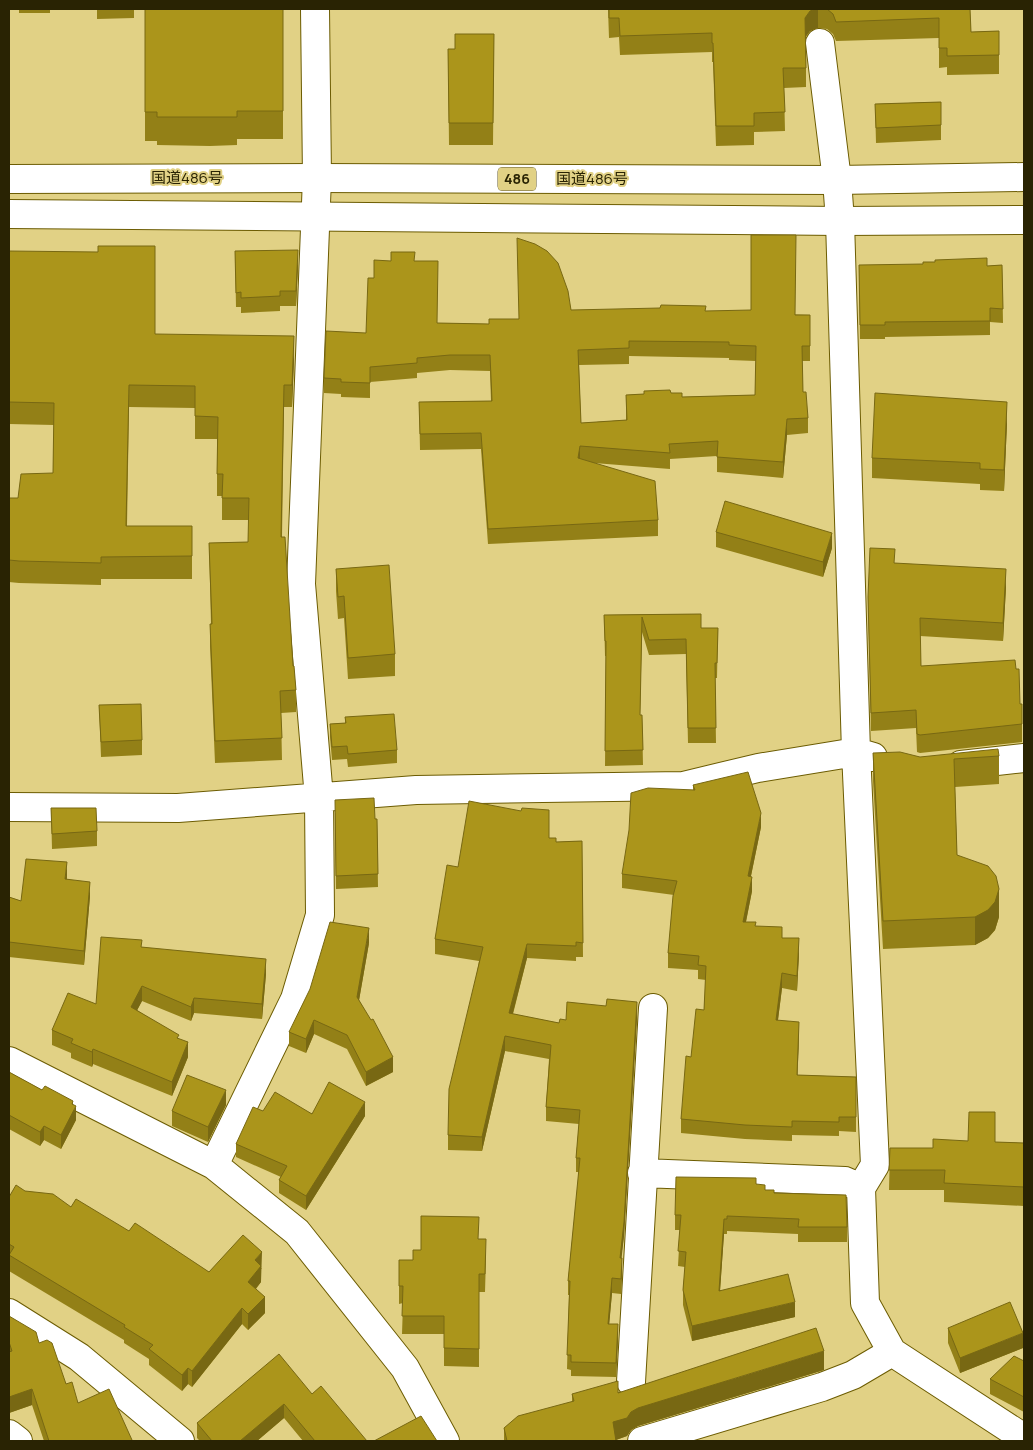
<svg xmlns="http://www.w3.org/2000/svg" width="1033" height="1450" font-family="Manrope,'Noto Sans JP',sans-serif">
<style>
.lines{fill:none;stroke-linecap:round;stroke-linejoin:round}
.minor-casing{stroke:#6c5c02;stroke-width:30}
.trunk-casing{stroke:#6c5c02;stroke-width:30}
.minor{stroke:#fff;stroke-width:28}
.trunk{stroke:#fff;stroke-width:28}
.wall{fill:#938017;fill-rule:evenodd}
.shaded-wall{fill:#786813}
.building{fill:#ab951b;stroke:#786813;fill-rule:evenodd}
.labels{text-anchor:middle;stroke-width:4;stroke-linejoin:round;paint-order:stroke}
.shield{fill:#e1d185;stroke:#60572a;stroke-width:1}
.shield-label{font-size:14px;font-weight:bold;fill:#292303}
.street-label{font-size:15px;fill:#292303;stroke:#e1d185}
</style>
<rect width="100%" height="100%" fill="#e1d185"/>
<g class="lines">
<defs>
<path id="minor" d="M820 43 837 180 840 221 856 752 875 1165 861 1188 865 1303 892 1352 1024 1438
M961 765 1024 758
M9 807 178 808 416 790 683 786 758 768 856 752 873 757
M9 1061 214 1165 297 1232 405 1368 445 1441
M214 1165 295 999 320 915 319 798 301 584 317 178 315 9
M642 1173 845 1181 861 1188
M9 1313 79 1357 180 1441
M631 1382 653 1008
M9 1434 18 1441
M642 1441 822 1387 853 1375 892 1352"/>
<path id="trunk" d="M9 179 317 178 837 180 1024 177
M9 214 840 221 1024 220"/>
</defs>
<use href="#minor" class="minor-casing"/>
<use href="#trunk" class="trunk-casing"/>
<use href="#minor" class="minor"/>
<use href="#trunk" class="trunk"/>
</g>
<path class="wall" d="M10 9H50V13H19V9Z
M97 9H134V18L97 19Z
M145 9 283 111V139H237V145L210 146 157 145V141H145Z
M608 9H970L971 32 999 31V74L947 75V67L939 68V38L836 41 833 34 827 29 818 28 810 31 806 37V87L784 88 785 131 754 132V145L716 146 713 62H712V52L620 55 619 37 609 38Z
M494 34 493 145H449L448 49H455Z
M941 102V140L876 143 875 104Z
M9 251 155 334 294 359 292 407H284L282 537 293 666 296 690V712L281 713 282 760 215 763 210 646V624H211L209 543 248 542 249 520H222V496H217V439H195V408L129 407 127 526H192V579H101V585L19 583 9 582V498H18L53 473 54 425 9 424Z
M235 251 298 265 296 306H280V311L241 313V307H236Z
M414 261 437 323 489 324 571 310 706 311 810 315V361H802L803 392 808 418V433L787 435 783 478 717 472V456L670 459V469L594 463 658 520V536L488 544 481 449 420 450 419 402 491 401 490 371 450 370 417 373V378L370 382V398L341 397V394L324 393V378L366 333 374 278ZM629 356 729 358V360L756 361 755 395 682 397 671 393 626 395V420L581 423 579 365 629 364Z
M859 265 987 266 1002 265 1003 323 990 322V335L885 337V339H860Z
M1007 423 1004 491 980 490V484L872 478V458Z
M716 532 832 548 823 577 716 547Z
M895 563 1006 587 1003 641 920 636 921 666 1020 704H1022V742L920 753 917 752 916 728 871 731 868 597Z
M336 569 395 654V676L348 679 344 618 338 619 336 591Z
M701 614V628H718L717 678H715L716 743H688L686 654 649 655 642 632 640 715H642L643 765 605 766 606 656H605L604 615Z
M99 705 142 740V755L101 757Z
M345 717 397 750V763L348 767 347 759 332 760 330 737V724L345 723Z
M873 753 920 757 999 756V784L955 787 957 855 999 917 995 930 988 938 975 945 883 949 873 781Z
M693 785 761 827 751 876 752 891 746 922 782 938 799 953 797 991 782 988 778 1020 799 1036 797 1075 856 1077V1132L839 1131V1136L792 1135V1141L745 1139 681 1133V1119L691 1057 704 1010 706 980 698 979V970L668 968V953L674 895 622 888V874L693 790Z
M51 808 97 831V846L52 849Z
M521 811 549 838 556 842 582 841 583 957H576V961L527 958 513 1014 559 1023 566 1020 637 1017 624 1236 621 1258 622 1272 621 1294 612 1293 609 1324 618 1338 616 1377 571 1376V1370L567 1369 569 1295H568V1281L579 1172H576V1158L579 1124 546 1121V1107L549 1059 505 1051 482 1151 448 1150V1135L479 961 435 954V939L458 867Z
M335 813 377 819 378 887 336 889Z
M67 876V879L90 896 84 965 9 957V897L21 901Z
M369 943 359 1000 393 1072 366 1086 347 1049 314 1034 306 1053 289 1046V1032Z
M142 947 266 974 262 1019 194 1013 191 1021 142 1001 137 1010 179 1039 188 1057 172 1096 93 1064 92 1067 71 1058V1053L52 1045V1030L96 1004Z
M9 1072 42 1090 73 1105 76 1120 61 1149 44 1140 40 1146 9 1129Z
M226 1105 208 1142 172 1126V1111Z
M263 1111 365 1116 306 1210 279 1193V1180L281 1177 236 1157V1144Z
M995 1142 1024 1143V1206L944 1202V1190H889L890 1148H933Z
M756 1184 765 1190 847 1227V1242H798V1234L727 1231V1234H724L720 1290 795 1317 692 1341 683 1305V1290L685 1267 678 1266 680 1230H675V1215Z
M25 1191 71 1207 129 1231 209 1272 262 1268 261 1269V1282L256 1289 265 1313 248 1330 242 1324 192 1387 188 1384 182 1391 149 1365V1359L124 1343V1340L9 1271V1197Z
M479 1239 486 1257 485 1292H479V1367L444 1366V1334H402L403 1303 399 1304V1260H413L421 1250Z
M9 1316 39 1343 78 1403 132 1441H44L32 1405 9 1413Z
M948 1328 1023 1348 960 1373 948 1343Z
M1024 1361V1412L990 1394V1379Z
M824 1370 638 1426 631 1430 627 1436 616 1440V1441H504V1428L572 1402V1394L618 1392Z
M312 1394 367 1441H303L284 1418 257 1441H200L197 1438V1423Z"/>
<path class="shaded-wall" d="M816 9H818V28L810 31 805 37V18L810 11Z
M298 250V265L296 306V291Z
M294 336V359L292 407V385Z
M1007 402V423L1004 491V470Z
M787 419V435L783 478V462Z
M580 446V462L578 458Z
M832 533V548L823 577V562Z
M1006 569V587L1003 641V623Z
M761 813V827L748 890V876Z
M67 862V876L65 894V879Z
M752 877V891L743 936V922Z
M90 882V896L84 965V951Z
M999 889V917L995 930 988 938 975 945V917Z
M369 928V943L357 1012V997Z
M799 938V953L797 991V976Z
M527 944V958L509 1028V1013Z
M266 959V974L262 1019V1004Z
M782 973V988L776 1035V1020Z
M142 986V1001L131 1022V1007Z
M194 998V1013L191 1021V1007Z
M637 1002V1017L624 1236 620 1272V1258Z
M314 1020V1034L306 1053V1039Z
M799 1022V1036L797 1090V1075Z
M505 1036V1051L482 1151V1137Z
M188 1042V1057L172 1096V1082Z
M93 1049V1064L92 1067V1052Z
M393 1057V1072L366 1086V1072Z
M226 1090V1105L208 1142V1127Z
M73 1101V1112L76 1106V1120L61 1149V1135Z
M365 1102V1116L306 1210V1196Z
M44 1126V1140L40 1146V1132Z
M724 1219V1234L719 1306V1291Z
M262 1252 261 1282 248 1298V1282L255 1260Z
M622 1258V1272L621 1294V1279Z
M612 1278V1293L608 1338V1324Z
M265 1297V1313L248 1330V1314Z
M795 1302V1317L692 1341V1326Z
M242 1308V1324L192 1387V1371Z
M618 1324V1338L616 1377V1363Z
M1023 1333V1348L960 1373V1358Z
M824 1351V1370L638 1426 631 1430 627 1436 613 1441V1422L638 1408Z
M188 1368V1384L182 1391V1375Z
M32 1389V1405L9 1413V1397Z
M284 1404V1418L257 1441H240Z"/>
<path class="building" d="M145 9H283V111H237V117H157V112H145Z
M609 9H816L810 11 805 18 806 68H783L785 112 754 113V126H716L713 43H712V33L620 36 619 18H609Z
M823 9H970L971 32 999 31V55L947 56V48H939V18L836 22 833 14 827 9Z
M455 34H494L493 123H449L448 49H455Z
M941 102V125L876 128 875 104Z
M751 235H796L795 315H810V346H802L803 392H806L808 418 787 419 783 462 717 457 718 441 669 444 670 453 580 446 578 458 655 481 658 520 488 529 481 433 420 434 419 402 492 401 490 355H450L417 358V363L370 367V383L341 382V379L324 378 326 331 366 333 368 278H374V260L391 261V252H415L414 261H438L437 323 489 324V319H519L517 238 535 244 547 251 558 263 568 291 571 310 660 308 661 305 706 306 705 311 751 310ZM629 341 729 342V345L756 346 755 395 682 397V393H671L670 390 644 391V394L626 395 627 420 581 423 578 350 629 348Z
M98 246H155V334L294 336 292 385H284L281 537H285L293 666H294L296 690 280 691 282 738 215 741 210 624H212L209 543 248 542 249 498H222L223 474H217L218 417 195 416V386L129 385 126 526H192V556L101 557V563L19 561 9 560V498H18L21 474 53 473 54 403 9 402V251L98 252Z
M298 250 296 291H280V296L241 298V292L236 293 235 251Z
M987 258V266L1002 265 1003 309 990 308V321L885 322V325H860L859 265 923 264V262H935V260Z
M875 393 1007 402 1004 470 980 469V463L872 458Z
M725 501 832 533 823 562 716 532Z
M870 548 895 549 894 563 1006 569 1003 623 920 618 921 666 1015 660 1016 669H1019L1020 704H1022V724L920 735 917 734 916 710 871 713 868 597Z
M389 565 395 654 348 658 344 596 338 597 336 569Z
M701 614V628H718L717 663H715L716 728H688L686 639 649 640 642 617 640 715H642L643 750 605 751 606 641H605L604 615Z
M141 704 142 740 101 742 99 705Z
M394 714 397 750 348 754 347 746 332 747 330 724 346 723 345 717Z
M998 749 999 756 954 759 957 855 988 866 996 876 999 889 995 902 988 910 975 917 883 921 873 753 900 752 920 757Z
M748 772 761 813 748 876 752 877 743 922H756L755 926 782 927V938H799L797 976 782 973 776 1020 799 1022 797 1075 856 1077V1117H839V1122L792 1121V1127L745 1125 681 1119 686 1056 691 1057 696 1009 704 1010 706 966 698 965 699 956 668 953 673 896 677 881 622 874 629 830 631 793 648 788 695 790 693 785Z
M374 798 375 819H377L378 874 336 876 335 800Z
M469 801 521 811 522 808 549 810V838H556V842L582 841 583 943 576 942V946L527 944 509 1013 559 1023 560 1019 566 1020 567 1002 606 1006 607 999 637 1002 624 1222 620 1258H622L621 1279 612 1278 608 1324H618L616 1363 571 1362V1355H567L570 1281H568L580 1158H576L580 1110 546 1107 551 1045 505 1036 482 1137 448 1135 449 1089 483 947 435 939 447 865 458 867Z
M51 808H96L97 831 52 834Z
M26 859 67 862 65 879 90 882 84 951 9 942V897L21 901Z
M330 922 369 928 357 997 371 1020 373 1019 393 1057 366 1072 347 1035 314 1020 306 1039 289 1032 310 989Z
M101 937 142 940 141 947 266 959 262 1004 194 998 191 1007 142 986 131 1007 179 1035 177 1038 188 1042 172 1082 93 1049 92 1052 71 1043 73 1039 52 1030 68 993 96 1004Z
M9 1072 42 1090 45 1086 73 1101 72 1104 76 1106 61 1135 44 1126 40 1132 9 1115Z
M187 1075 226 1090 208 1127 172 1111Z
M329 1082 365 1102 306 1196 279 1180 287 1166 236 1144 253 1107 263 1111 275 1092 312 1114Z
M969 1112H995V1142L1024 1143V1187L944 1183 945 1170H889L890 1148H933V1139L968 1141Z
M676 1177 756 1178V1184L765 1185V1190H774V1193L846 1195 847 1227H798L799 1219 727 1216V1219H724L719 1291 788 1274 795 1302 692 1326 683 1290 686 1252 678 1251 681 1215H675Z
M16 1185 25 1191 53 1194 71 1207 76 1199 129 1231 135 1223 209 1272 243 1235 262 1252 255 1260 261 1266 248 1282 265 1297 248 1314 242 1308 192 1371 188 1368 182 1375 149 1349 153 1345 124 1327 125 1325 9 1255 14 1247 9 1244V1197Z
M421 1216 479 1217 478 1239H486L485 1274H479V1349L444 1348V1316H402L403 1286H399V1260H413V1250H421Z
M1010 1302 1023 1333 960 1358 948 1328Z
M9 1316 36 1332 39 1343 47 1340 52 1343 66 1384 72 1382 78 1403 109 1389 132 1440 131 1441H49L32 1389 9 1397V1352L12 1351 9 1342Z
M816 1328 824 1351 638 1408 631 1412 627 1418 613 1422 616 1441H507L504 1428 518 1416 574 1401 572 1394 618 1381V1393Z
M279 1354 312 1394 321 1386 367 1441H315L284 1404 240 1441H212L197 1423Z
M1014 1356 1024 1361V1397L990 1379Z
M421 1416 437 1441H374Z"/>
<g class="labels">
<rect class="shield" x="498" y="167.5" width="38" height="23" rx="4"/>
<g class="shield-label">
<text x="517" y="184">486</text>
</g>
<g class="street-label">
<text x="187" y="183">国道486号</text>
<text x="592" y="184">国道486号</text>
</g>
</g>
<rect width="1033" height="1450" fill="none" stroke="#292303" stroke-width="20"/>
</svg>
